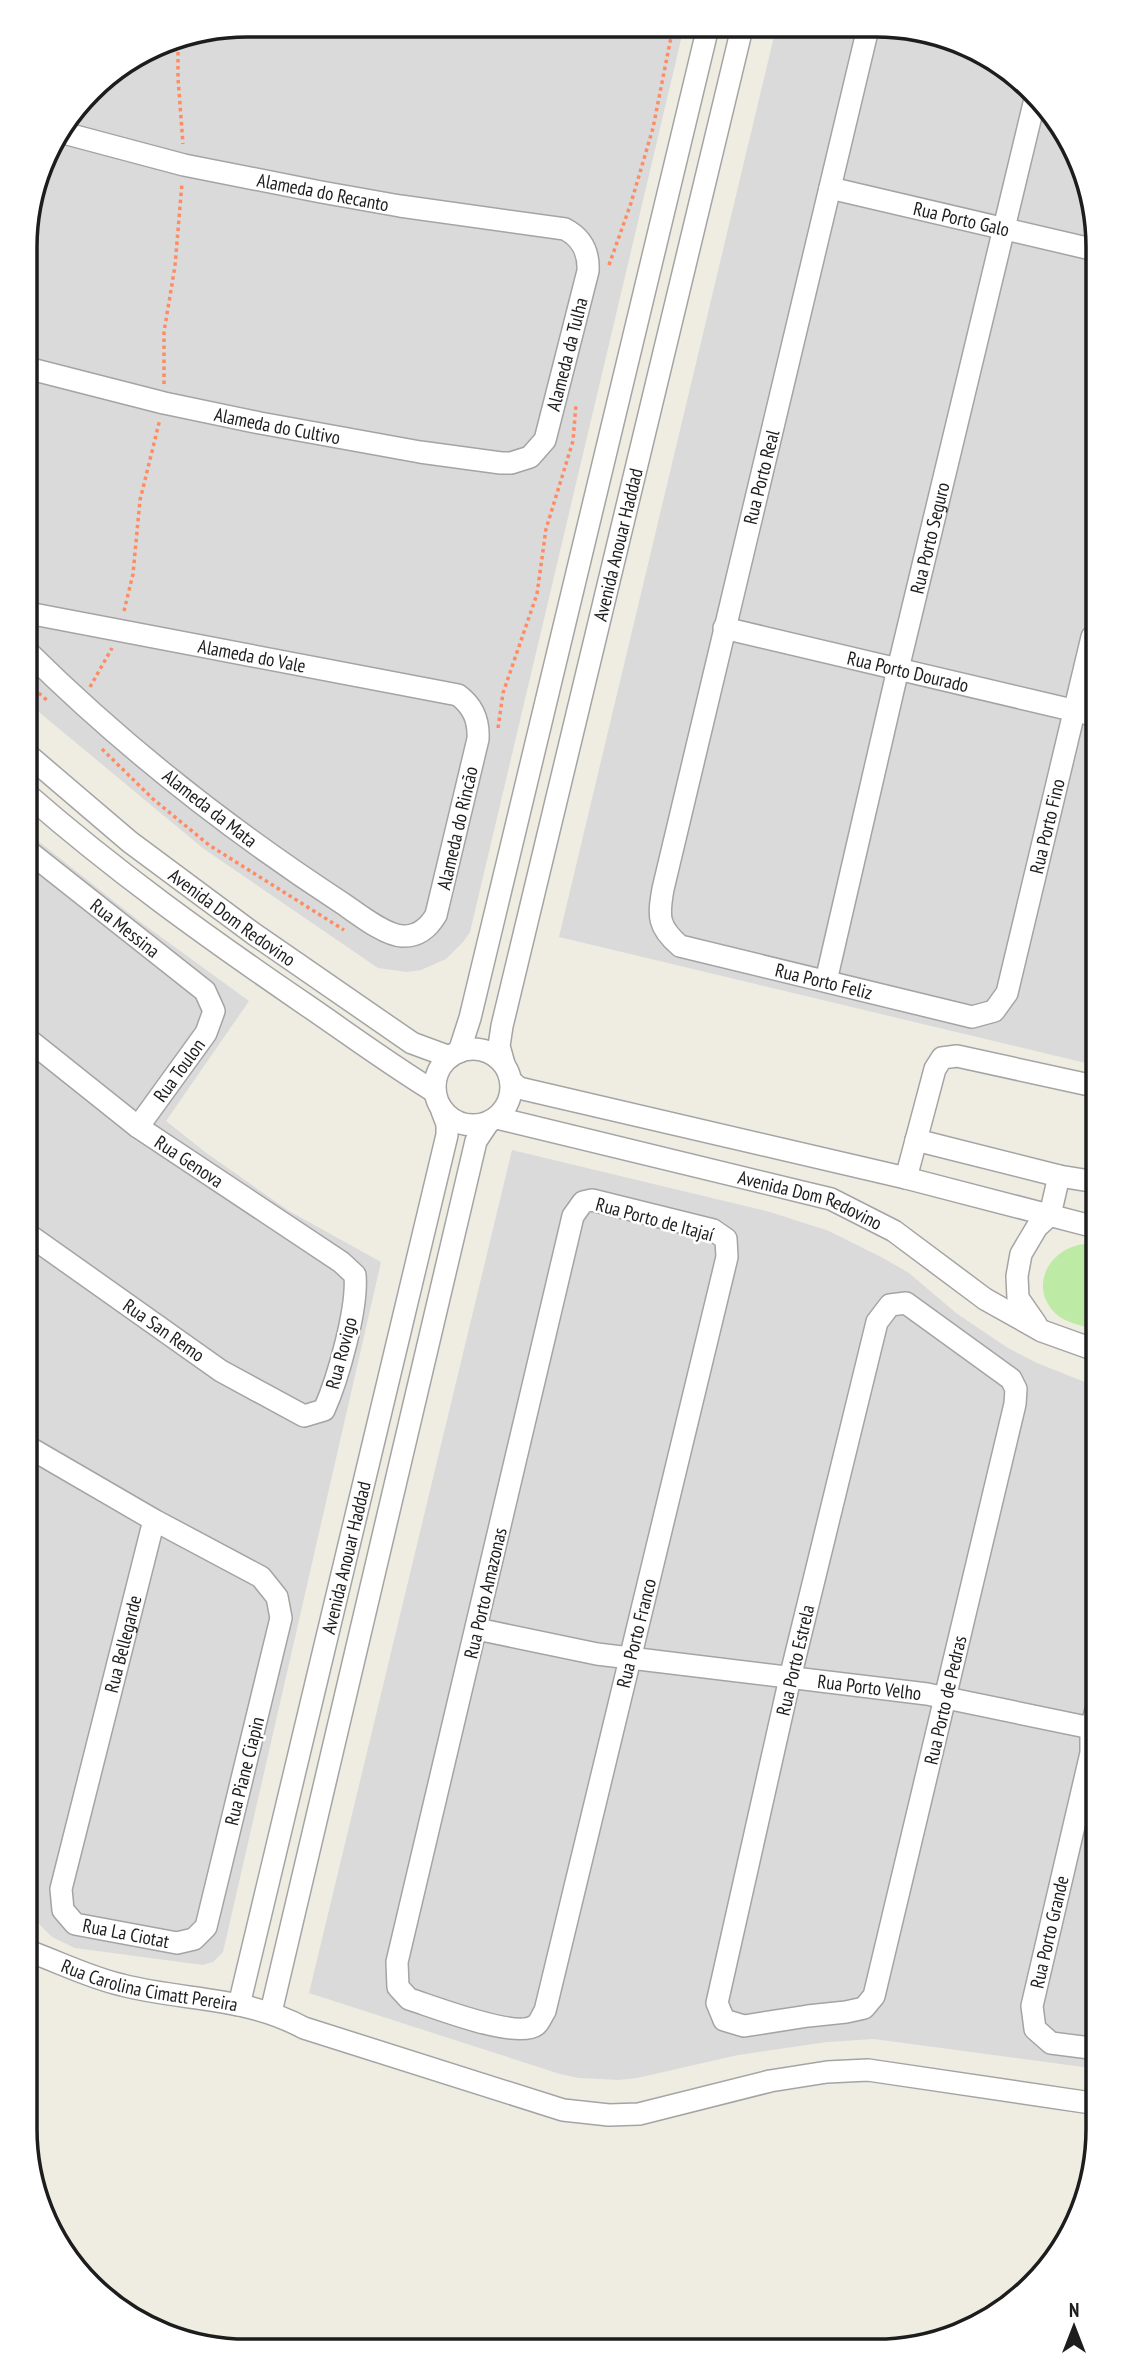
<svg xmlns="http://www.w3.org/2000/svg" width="1123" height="2376" font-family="'PT Sans Narrow',sans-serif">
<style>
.residential{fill:#dbdada}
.grass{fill:#bdeba5}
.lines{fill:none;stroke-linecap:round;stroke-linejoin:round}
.minor-casing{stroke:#a4a4a4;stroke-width:24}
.path{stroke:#ff8b63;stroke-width:3.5;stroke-dasharray:3.5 3.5;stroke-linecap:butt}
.minor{stroke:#fff;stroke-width:21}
.labels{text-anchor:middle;stroke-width:5;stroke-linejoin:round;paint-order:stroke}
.street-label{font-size:19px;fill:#1d1d1d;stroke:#fff}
.rim{fill:none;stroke:#1d1d1d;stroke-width:3.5}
</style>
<rect width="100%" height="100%" fill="#efece2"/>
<path class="residential" d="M247 25 684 27 470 932 463 942 446 959 421 970 407 972 378 968 204 849 28 703 26 218 48 148 100 80 162 41Z
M776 28 919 29 1023 80 1069 135 1091 189 1094 1065 559 937Z
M28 833 139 921 249 1001 166 1121 205 1152 289 1211 381 1262 223 1952 213 1962 203 1965 75 1948 52 1937 31 1916Z
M512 1150 770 1212 829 1231 883 1258 909 1273 956 1313 1008 1348 1037 1363 1095 1386 1092 1413 1095 1414 1098 2069 874 2039 827 2042 738 2055 637 2078 619 2080 579 2078 560 2074 309 1993Z"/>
<path class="grass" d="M1084 1244 1095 1248V1330C1082 1325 1065 1323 1055 1313 1028 1286 1050 1248 1084 1244Z"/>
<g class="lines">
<defs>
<g id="minor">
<path id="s1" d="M868 28 663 889C658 917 658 927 680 946L972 1017 994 1011 1007 993 1092 637"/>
<path id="s2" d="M830 188 1091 249"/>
<path id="s3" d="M27 368 164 403 260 423 420 452 501 463H511L530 457 545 440 588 271C589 252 582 238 565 229L400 206 321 192 184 165 60 132"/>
<path id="s4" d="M28 613 458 695C473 706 479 720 478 739L436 915C429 927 418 937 402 936 384 935 357 913 342 903 230 830 123 746 28 652"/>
<path id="s5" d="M724 628 1093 715"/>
<path id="s6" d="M28 755 130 842 254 934 412 1043 450 1057"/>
<path d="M28 795C115 871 207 937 302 1002 346 1032 389 1064 435 1092"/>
<path id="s7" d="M28 851 205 991 214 1011 206 1033 138 1127"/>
<path id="s8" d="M826 981 898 669 1036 95"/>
<path id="s9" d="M29 1040 138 1127 341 1262 355 1275C358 1308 338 1379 324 1410L304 1416 221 1371 29 1235"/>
<circle cx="473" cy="1087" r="38"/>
<path d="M459 1052 470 1018 708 27"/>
<path id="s10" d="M504 1064 499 1046 502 1026 742 28"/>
<path d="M512 1082 519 1088 906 1178 1095 1227"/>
<path id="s11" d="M497 1118 831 1199 894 1231 985 1299 1042 1331 1095 1350"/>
<path d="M916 1140 1059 1176 1050 1215 1037 1227 1021 1254 1017 1276 1018 1298 1036 1324"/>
<path d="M1059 1176 1090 1181"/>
<path d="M906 1178 935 1069 942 1058 957 1056 1094 1086"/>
<path d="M592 1200 713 1230 726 1239 727 1257 545 2011C542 2015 540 2022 536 2025 517 2040 432 2006 409 1999L398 1987 397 1962 573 1216 583 1202Z"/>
<path d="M906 1303 1011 1379 1016 1389 1015 1404 874 1996 864 2008 846 2012 808 2016 744 2026 724 2020 717 2003 790 1678 877 1322 890 1305Z"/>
<path id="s12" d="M30 1448 154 1520 261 1577 277 1597 281 1618 206 1927 194 1939 177 1943 75 1924 63 1910 61 1889 154 1520"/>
<path id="s13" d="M477 1629 597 1654 927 1694 1096 1729"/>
<path d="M1096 1710 1091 1728V1753L1032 2006 1035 2029 1051 2043 1098 2049"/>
<path id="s14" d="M31 1952C61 1963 91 1978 122 1985 184 2001 245 1996 304 2028L563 2110 609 2115 639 2114 770 2081 827 2072 868 2070 1098 2104"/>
<path id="s15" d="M239 2005 447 1135V1124L442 1111"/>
<path d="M271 2012 476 1141 488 1123"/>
</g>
</defs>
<use href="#minor" class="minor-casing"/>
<path class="path" d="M178 38V78L183 144
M609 265 631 203 653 128 673 27
M164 384V332L175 266 182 183
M124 611 133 574 140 500 160 419
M28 684 49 702
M90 687 112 648
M498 728 503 693 537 594 546 529 573 441 576 404
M102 749 153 799 209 845 344 930"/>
<use href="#minor" class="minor"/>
</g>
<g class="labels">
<g class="street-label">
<text transform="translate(323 192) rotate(11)" y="7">Alameda do Recanto</text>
<text dy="7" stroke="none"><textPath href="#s2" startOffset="135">Rua Porto Galo</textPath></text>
<text dy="7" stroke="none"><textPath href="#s3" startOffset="625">Alameda da Tulha</textPath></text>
<text dy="7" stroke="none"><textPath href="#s3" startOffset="257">Alameda do Cultivo</textPath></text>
<text transform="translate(761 477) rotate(-76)" y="7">Rua Porto Real</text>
<text dy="7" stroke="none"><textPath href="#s8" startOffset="455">Rua Porto Seguro</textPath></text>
<text dy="7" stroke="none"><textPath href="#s10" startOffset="534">Avenida Anouar Haddad</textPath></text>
<text dy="7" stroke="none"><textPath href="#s4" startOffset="228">Alameda do Vale</textPath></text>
<text dy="7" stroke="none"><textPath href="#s5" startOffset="189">Rua Porto Dourado</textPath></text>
<text transform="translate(210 808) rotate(38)" y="7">Alameda da Mata</text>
<text dy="7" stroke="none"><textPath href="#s1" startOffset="1466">Rua Porto Fino</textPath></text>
<text transform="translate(457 828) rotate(-77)" y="7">Alameda do Rincão</text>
<text dy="7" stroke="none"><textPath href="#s6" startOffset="261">Avenida Dom Redovino</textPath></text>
<text dy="7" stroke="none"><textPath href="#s7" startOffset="124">Rua Messina</textPath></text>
<text dy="7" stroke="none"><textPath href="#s1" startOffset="1097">Rua Porto Feliz</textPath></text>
<text transform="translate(179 1070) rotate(-54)" y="7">Rua Toulon</text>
<text dy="7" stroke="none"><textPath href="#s9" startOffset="201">Rua Genova</textPath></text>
<text dy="7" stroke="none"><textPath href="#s11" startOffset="324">Avenida Dom Redovino</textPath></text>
<text transform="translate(655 1219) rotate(15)" y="7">Rua Porto de Itajaí</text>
<text transform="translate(164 1330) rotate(35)" y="7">Rua San Remo</text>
<text transform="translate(341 1353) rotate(-75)" y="7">Rua Rovigo</text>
<text dy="7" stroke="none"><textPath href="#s15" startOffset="460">Avenida Anouar Haddad</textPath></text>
<text transform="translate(485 1593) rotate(-77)" y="7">Rua Porto Amazonas</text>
<text transform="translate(636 1633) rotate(-76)" y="7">Rua Porto Franco</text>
<text dy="7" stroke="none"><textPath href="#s12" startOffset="1060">Rua Bellegarde</textPath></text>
<text transform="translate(795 1660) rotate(-77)" y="7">Rua Porto Estrela</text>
<text dy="7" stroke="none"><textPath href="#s13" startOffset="397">Rua Porto Velho</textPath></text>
<text transform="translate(945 1700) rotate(-77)" y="7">Rua Porto de Pedras</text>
<text transform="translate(244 1771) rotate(-76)" y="7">Rua Piane Ciapin</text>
<text transform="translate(1049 1932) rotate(-77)" y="7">Rua Porto Grande</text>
<text transform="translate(126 1933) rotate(11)" y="7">Rua La Ciotat</text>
<text dy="7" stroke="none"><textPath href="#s14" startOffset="124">Rua Carolina Cimatt Pereira</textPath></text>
</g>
</g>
<path d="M0 0H1123V2376H0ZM247 37H876A210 210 0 0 1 1086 247V2129A210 210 0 0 1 876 2339H247A210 210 0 0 1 37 2129V247A210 210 0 0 1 247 37Z" fill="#fff" fill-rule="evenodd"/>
<path class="rim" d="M247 37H876A210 210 0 0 1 1086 247V2129A210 210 0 0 1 876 2339H247A210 210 0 0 1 37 2129V247A210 210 0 0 1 247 37Z"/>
<g transform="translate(1074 2327)" stroke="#ffffff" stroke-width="5" paint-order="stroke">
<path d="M0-5L12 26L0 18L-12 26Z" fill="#1d1d1d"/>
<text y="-10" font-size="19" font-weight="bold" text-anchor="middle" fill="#1d1d1d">N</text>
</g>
</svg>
